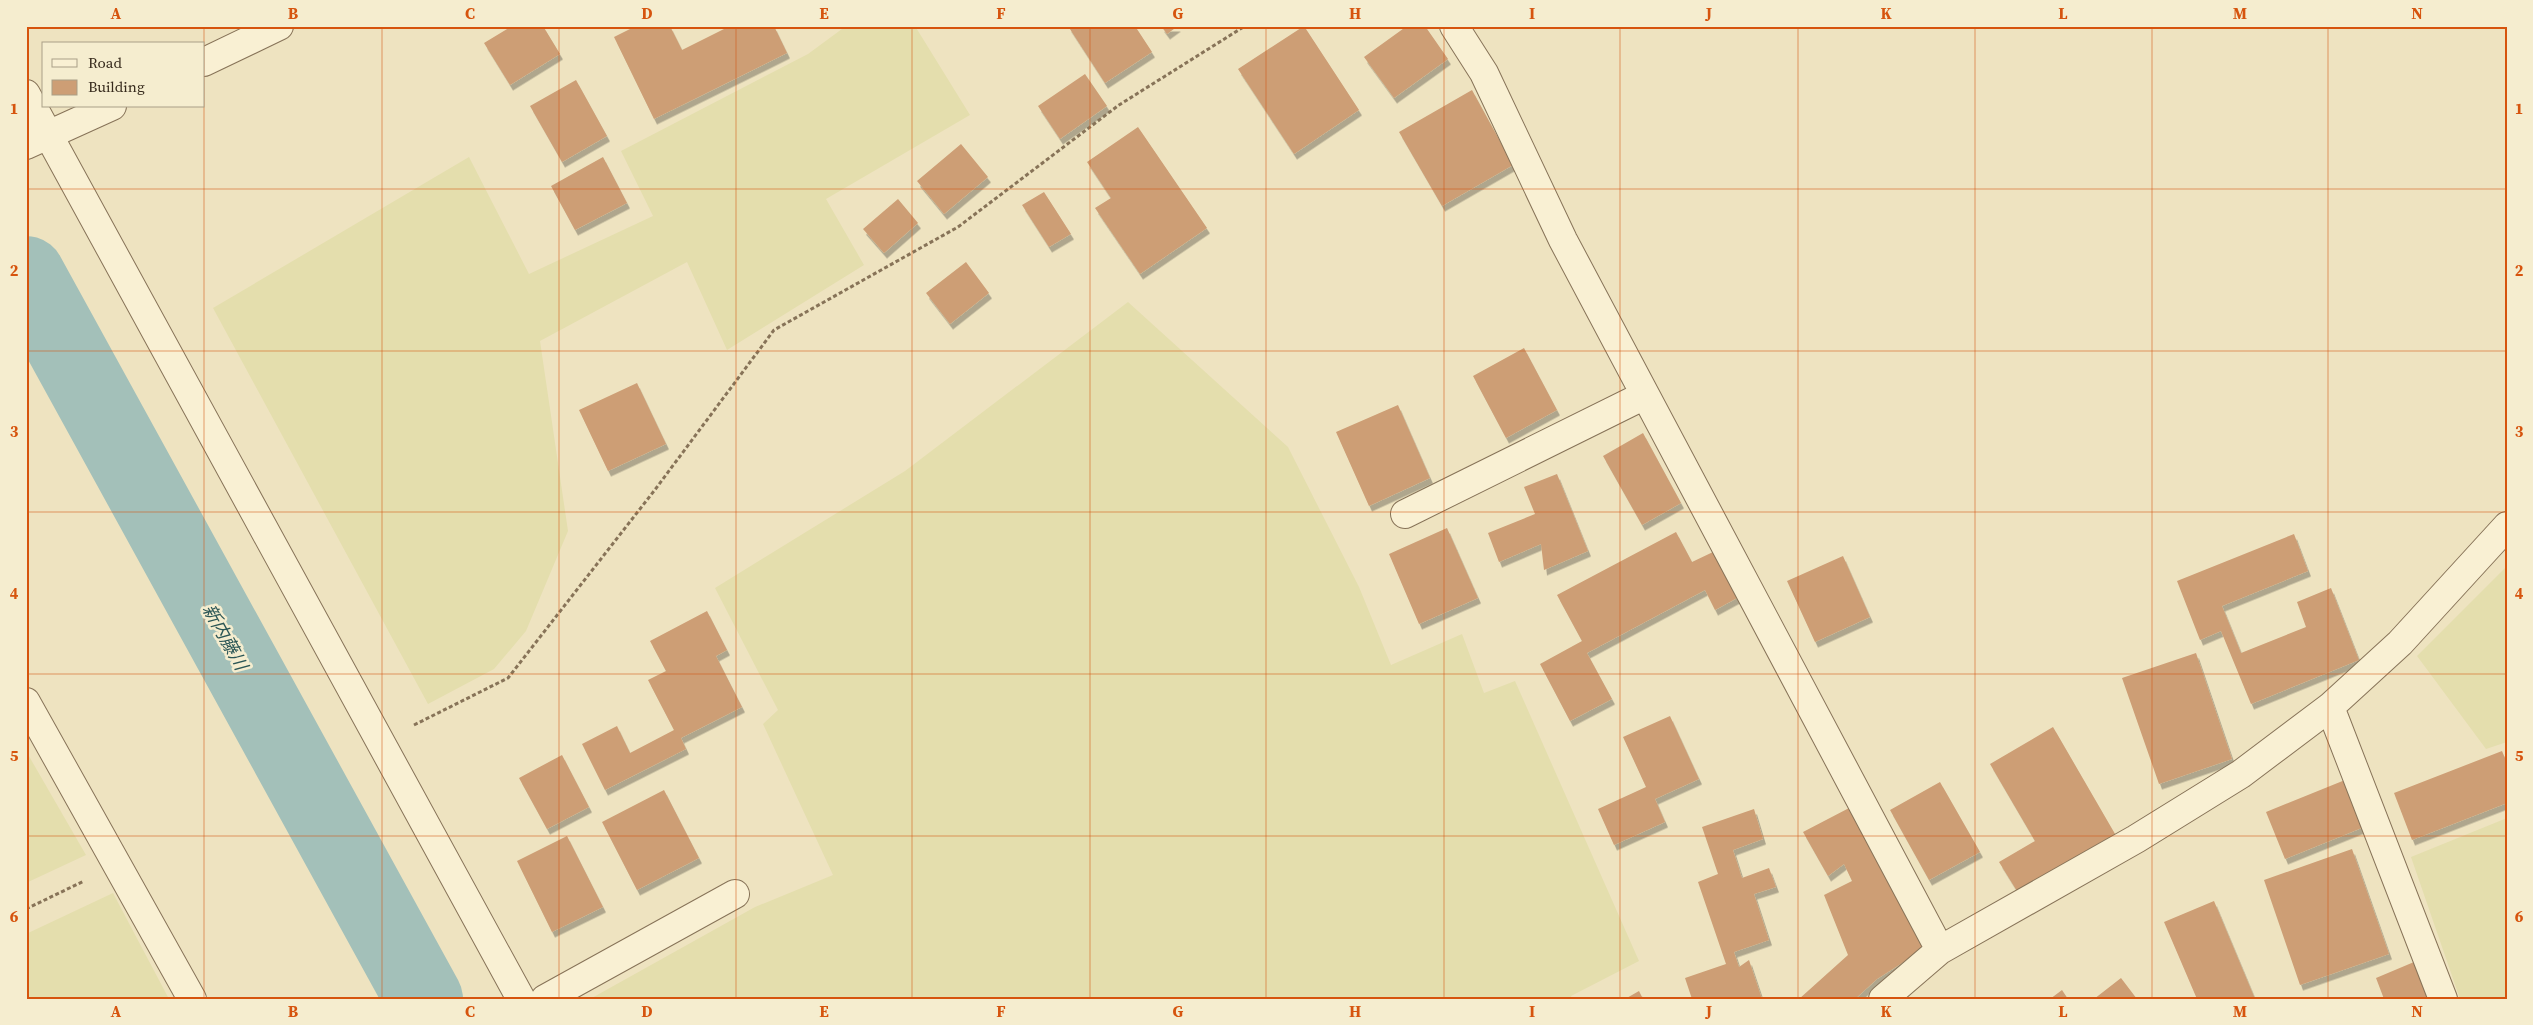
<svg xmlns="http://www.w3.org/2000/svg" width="2533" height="1025" font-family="'Source Serif 4','Noto Sans JP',serif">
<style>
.farmland{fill:#e4dead}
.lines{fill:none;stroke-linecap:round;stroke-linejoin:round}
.river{stroke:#a3c0b9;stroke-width:78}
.building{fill:#cd9e75;filter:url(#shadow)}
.minor-casing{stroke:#877358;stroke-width:30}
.path{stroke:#877358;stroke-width:3;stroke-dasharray:4 2.5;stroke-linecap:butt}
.minor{stroke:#f9f0d3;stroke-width:28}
.grid{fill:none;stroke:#d6540e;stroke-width:1;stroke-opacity:0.55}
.labels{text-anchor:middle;stroke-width:5;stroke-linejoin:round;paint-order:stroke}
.water-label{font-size:18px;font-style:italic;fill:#2b5656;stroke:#f5edcf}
.neatline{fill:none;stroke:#d6540e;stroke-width:2}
.grid-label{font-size:16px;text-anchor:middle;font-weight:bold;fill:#d6540e}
</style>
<defs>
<filter id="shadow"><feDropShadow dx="3" dy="5.5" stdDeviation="0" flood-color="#0004"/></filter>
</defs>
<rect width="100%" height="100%" fill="#eee3c0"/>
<path class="farmland" d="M846 26H915L970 115 826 199 864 265 727 350 687 262 540 341 568 531 526 631 494 669 428 704 213 308 469 157 529 274 653 216 621 151 808 54Z
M1128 302 1288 447 1359 587 1391 665 1462 634 1484 693 1515 681 1639 961 1571 996 1572 999H590L755 907 833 875 763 724 778 710 715 588 905 471Z
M2507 566V742L2486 749 2417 656Z
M26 751 86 855 26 883Z
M2507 818V999H2460L2411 857Z
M113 893 169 999H26V934Z"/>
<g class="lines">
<path class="river" d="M26 275 424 999"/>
</g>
<path class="building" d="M512 26H543L560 54 510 85 484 43Z
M636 26H670L682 50 730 26H774L787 53 654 119 614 37Z
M1068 26H1135L1152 52 1105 83Z
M1161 26H1178L1167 34Z
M1304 26 1359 110 1294 154 1238 69Z
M1407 26H1425L1448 59 1394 98 1364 57Z
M1085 74 1107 106 1060 139 1038 106Z
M576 80 607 136 562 162 530 106Z
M1472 90 1513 165 1442 206 1399 132Z
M1138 127 1207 228 1140 274 1095 208 1111 198 1087 162Z
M961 144 988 177 944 214 917 181Z
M603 157 627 203 575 230 551 186Z
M1044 192 1071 234 1049 247 1022 205Z
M898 199 918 223 884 253 863 229Z
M966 262 989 293 950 324 926 293Z
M1524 348 1557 410 1506 438 1473 376Z
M637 383 666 444 608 471 579 410Z
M1398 405 1430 478 1369 506 1336 432Z
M1643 433 1681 503 1642 525 1603 456Z
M1557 474 1588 551 1544 570 1541 544 1499 562 1488 533 1535 514 1524 487Z
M1447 528 1478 598 1419 624 1389 554Z
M1676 532 1692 562 1713 552 1737 598 1715 610 1705 590 1587 653 1612 699 1570 721 1540 664 1582 641 1557 595Z
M2294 534 2308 571 2222 606 2241 653 2306 627 2297 602 2331 588 2359 660 2251 704 2221 631 2200 640 2177 581Z
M1843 556 1870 617 1815 642 1787 581Z
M707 611 727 650 716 656 742 707 681 738 686 749 605 790 582 744 617 726 630 753 674 730 648 680 666 671 650 641Z
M2196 653 2232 759 2159 784 2122 678Z
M1670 716 1699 779 1655 799 1665 822 1614 845 1598 809 1646 787 1623 737Z
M2053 727 2115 834 2017 891 1999 862 2035 841 1990 764Z
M2502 751 2507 763V803L2412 840 2394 793Z
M562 755 589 807 547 829 519 778Z
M2345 780 2364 827 2285 859 2266 812Z
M1940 782 1980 852 1929 880 1890 810Z
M664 790 699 858 637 890 602 822Z
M1851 807 1924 949 1877 979 1855 999H1799L1848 955 1824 895 1852 881 1844 864 1828 876 1803 832Z
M1754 809 1763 839 1733 850 1742 878 1769 868 1776 887 1754 894 1769 940 1734 952 1739 967 1749 960 1762 999H1692L1685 978 1726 964 1698 882 1718 874 1702 827Z
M567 836 603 907 552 932 517 861Z
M2352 849 2389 954 2300 985 2264 880Z
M2214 901 2255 999H2197L2164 922Z
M2414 962 2429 999H2384L2376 978Z
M2121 978 2137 999H2094Z
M2062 990 2068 999H2050Z
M1639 991 1643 999H1625Z"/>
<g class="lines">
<defs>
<path id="minor" d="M1454 26 1484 73 1563 240 1940 950
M204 62 279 26
M26 94 521 999
M26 145 112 106
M1405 514 1645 395
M26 702 192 999
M2330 707 2443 999
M545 999 735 894
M1883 999 1940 950 2136 839 2241 774 2330 707 2400 643 2507 526"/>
</defs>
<use href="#minor" class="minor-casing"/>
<path class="path" d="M414 725 508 678 654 491 774 330 958 227 1119 105 1245 26
M26 909 84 881"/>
<use href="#minor" class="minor"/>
</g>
<path class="grid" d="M204 26V999M382 26V999M559 26V999M736 26V999M912 26V999M1090 26V999M1266 26V999M1444 26V999M1620 26V999M1798 26V999M1975 26V999M2152 26V999M2328 26V999M26 189H2507M26 351H2507M26 512H2507M26 674H2507M26 836H2507"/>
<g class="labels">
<g class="water-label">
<text transform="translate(225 637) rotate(61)" y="6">新内藤川</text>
</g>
</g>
<rect width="2533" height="1025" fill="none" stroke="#f5edcf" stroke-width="55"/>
<rect x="42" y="42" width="162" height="65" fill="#f5edcf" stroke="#a99f87"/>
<rect x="52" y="59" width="25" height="8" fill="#f9f0d3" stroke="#a99f87"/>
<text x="88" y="68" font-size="15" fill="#362a1c">Road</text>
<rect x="52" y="80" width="25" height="15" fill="#cd9e75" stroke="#a99f87"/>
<text x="88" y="92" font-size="15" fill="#362a1c">Building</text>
<rect x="28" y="28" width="2478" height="970" class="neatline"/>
<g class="grid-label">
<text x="116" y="19">A</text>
<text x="293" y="19">B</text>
<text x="470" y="19">C</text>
<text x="647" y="19">D</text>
<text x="824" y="19">E</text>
<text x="1001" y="19">F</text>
<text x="1178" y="19">G</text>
<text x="1355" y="19">H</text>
<text x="1532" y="19">I</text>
<text x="1709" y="19">J</text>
<text x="1886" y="19">K</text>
<text x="2063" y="19">L</text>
<text x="2240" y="19">M</text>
<text x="2417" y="19">N</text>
<text x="14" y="114">1</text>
<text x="2519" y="114">1</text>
<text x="14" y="276">2</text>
<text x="2519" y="276">2</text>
<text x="14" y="437">3</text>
<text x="2519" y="437">3</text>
<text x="14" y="599">4</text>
<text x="2519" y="599">4</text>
<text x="14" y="761">5</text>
<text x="2519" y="761">5</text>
<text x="14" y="922">6</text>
<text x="2519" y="922">6</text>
<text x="116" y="1017">A</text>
<text x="293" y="1017">B</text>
<text x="470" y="1017">C</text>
<text x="647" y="1017">D</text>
<text x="824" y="1017">E</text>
<text x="1001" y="1017">F</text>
<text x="1178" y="1017">G</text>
<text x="1355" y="1017">H</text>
<text x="1532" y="1017">I</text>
<text x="1709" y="1017">J</text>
<text x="1886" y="1017">K</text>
<text x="2063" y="1017">L</text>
<text x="2240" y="1017">M</text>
<text x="2417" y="1017">N</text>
</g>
</svg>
